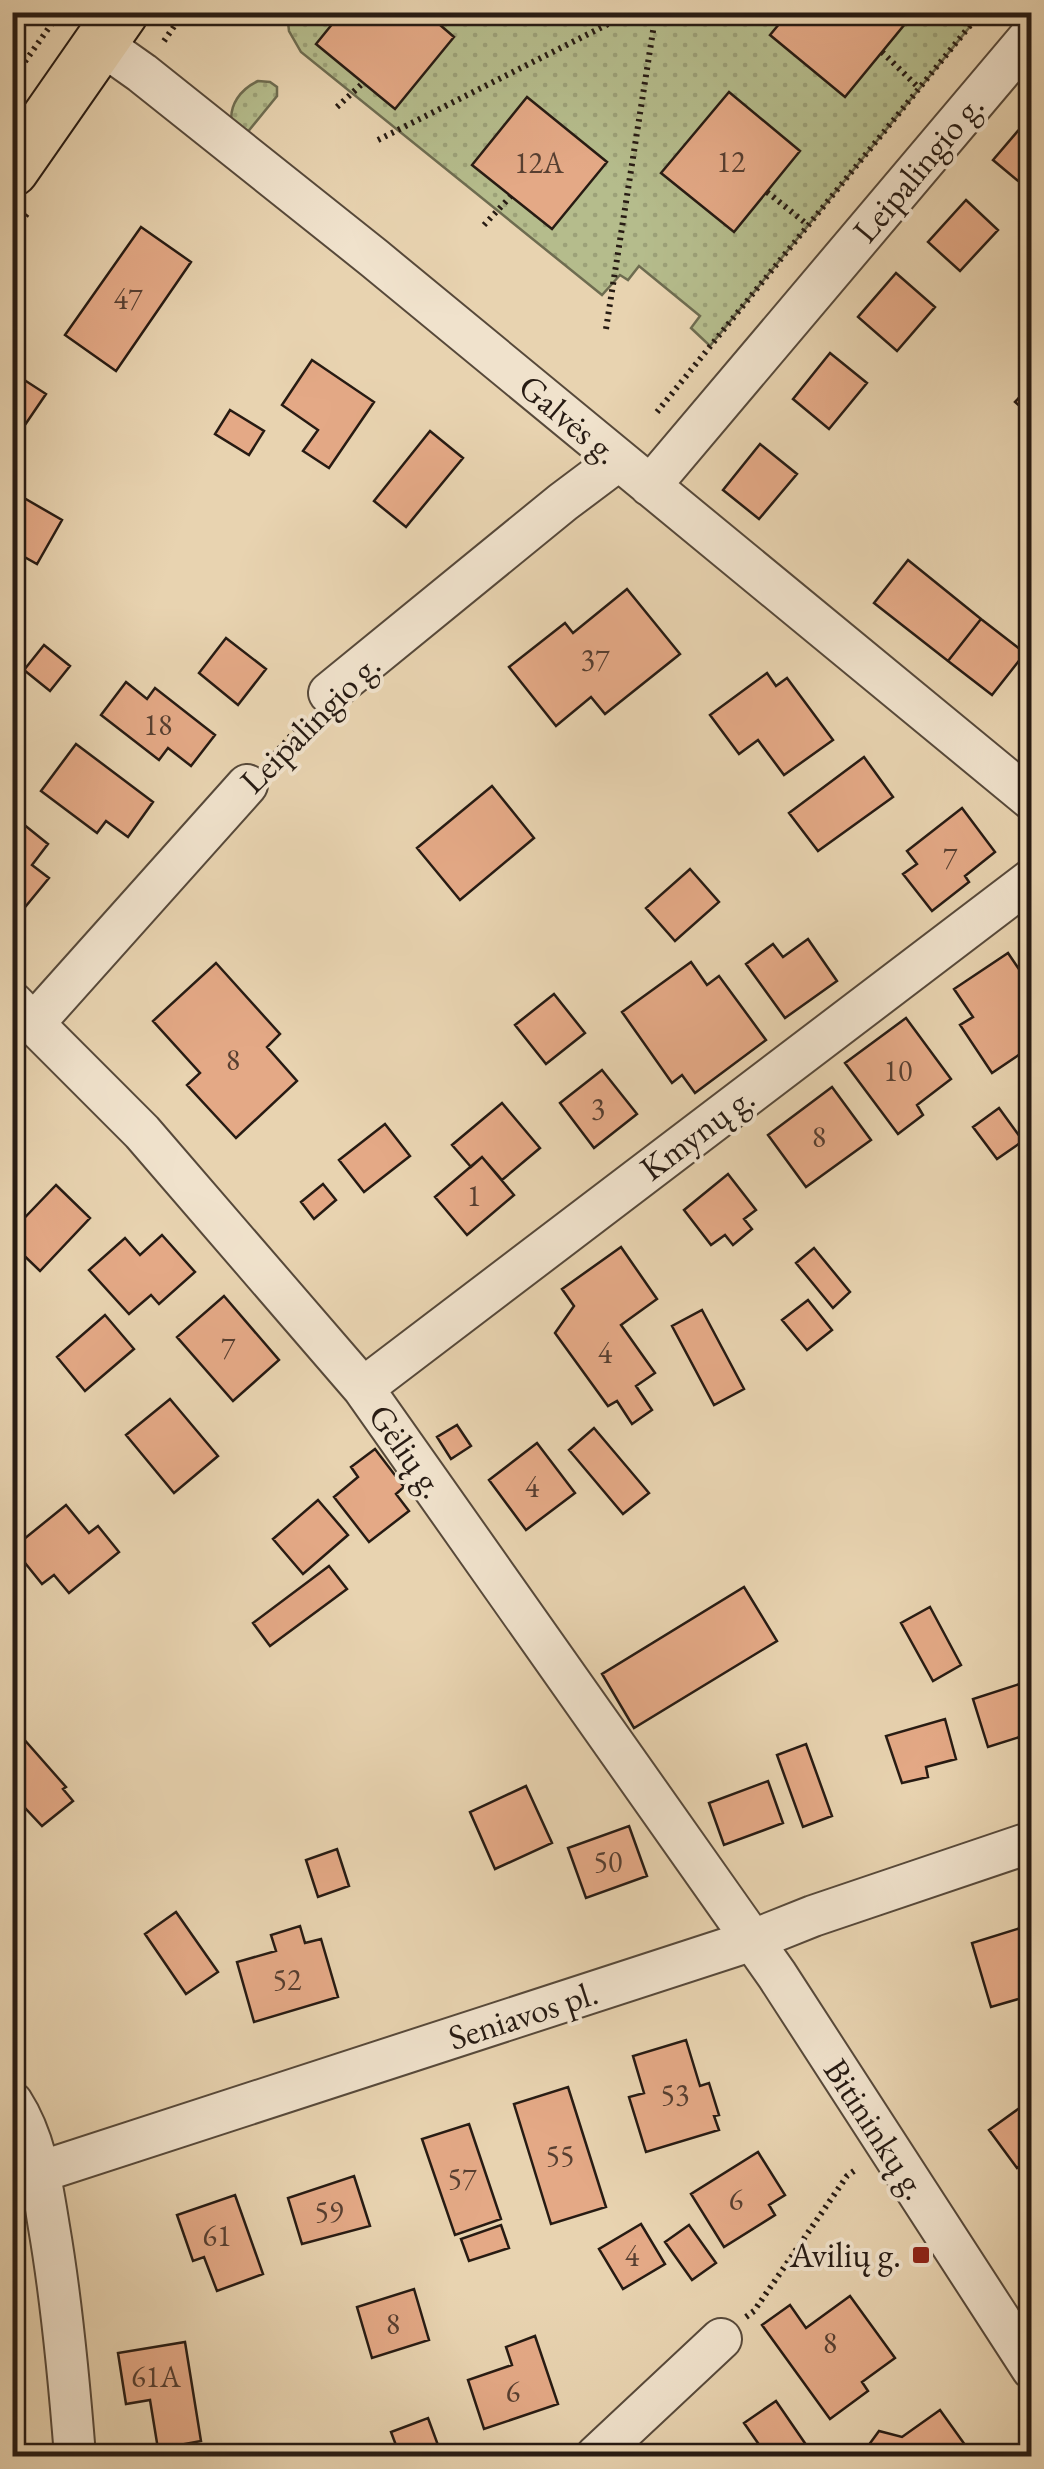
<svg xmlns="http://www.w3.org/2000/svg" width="1044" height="2469" font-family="'EB Garamond',serif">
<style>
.green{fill:url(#green-dots);stroke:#6e6c50;stroke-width:2.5}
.building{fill:#e4a986;stroke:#271b13;stroke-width:2.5}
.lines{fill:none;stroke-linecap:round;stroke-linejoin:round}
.minor-casing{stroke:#57493a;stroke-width:44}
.major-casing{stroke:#271b13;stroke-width:56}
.path{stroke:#271b13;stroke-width:6;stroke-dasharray:2.5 5;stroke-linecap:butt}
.minor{stroke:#f0e2cc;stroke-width:40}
.major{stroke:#e8d3b0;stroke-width:52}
.poi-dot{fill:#8f2418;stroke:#f0e2cc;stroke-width:4}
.labels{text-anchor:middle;stroke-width:8;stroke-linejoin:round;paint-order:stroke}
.number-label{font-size:30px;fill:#563e30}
.street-label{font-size:35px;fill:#271b13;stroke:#f0e2cc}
.poi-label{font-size:35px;fill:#271b13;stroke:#f0e2cc;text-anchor:end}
</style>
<defs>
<pattern id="green-dots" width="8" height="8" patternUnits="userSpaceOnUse" patternTransform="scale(2.5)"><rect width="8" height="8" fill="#b5bc8c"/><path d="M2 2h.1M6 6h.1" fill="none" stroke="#9ca178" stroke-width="1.8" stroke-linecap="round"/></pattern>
</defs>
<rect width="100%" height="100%" fill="#e8d3b0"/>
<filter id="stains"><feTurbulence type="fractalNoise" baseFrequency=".002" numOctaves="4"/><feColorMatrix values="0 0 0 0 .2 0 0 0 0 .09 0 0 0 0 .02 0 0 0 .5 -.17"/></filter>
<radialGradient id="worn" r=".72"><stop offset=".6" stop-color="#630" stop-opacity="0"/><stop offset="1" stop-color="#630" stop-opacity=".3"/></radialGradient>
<path class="green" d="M287 13H981L710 346 691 328 700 316 639 266 628 280 620 275 602 295 301 52 289 31Z
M258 81 270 82 277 87V96L246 134 232 125C228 105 241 89 258 81Z"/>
<path class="building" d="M342 12H425L454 37 395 109 316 44Z
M789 12H914V13L845 97 770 35Z
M729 92 800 151 734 232 661 173Z
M527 97 607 162 552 229 472 165Z
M1028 119 1032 122 1029 190 993 160Z
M966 200 998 230 960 271 928 242Z
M141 227 191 262 116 371 65 335Z
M896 273 935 307 897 351 858 317Z
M830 353 867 383 829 429 793 399Z
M312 360 374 402 329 468 303 451 318 430 282 405Z
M12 372 46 394 12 444Z
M1032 384V417L1015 402Z
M230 410 264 431 249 455 215 434Z
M430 431 463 458 406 527 374 501Z
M760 444 797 474 759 519 723 490Z
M12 491 62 520 37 564 12 550Z
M908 560 981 619 948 661 874 603Z
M1032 568V588L1022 581Z
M627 589 680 654 605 714 591 697 556 726 509 667 565 623 573 633Z
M981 619 1025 653 992 695 948 661Z
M226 638 266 669 238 705 199 673Z
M44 645 70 666 50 691 24 670Z
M767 673 776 686 787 678 833 740 784 775 758 740 739 754 710 715Z
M126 682 147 699 155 688 215 735 191 766 168 748 159 760 101 715Z
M76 744 153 802 128 837 106 821 97 833 41 791Z
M864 757 893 797 818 851 789 813Z
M492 786 534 838 460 900 417 848Z
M962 808 995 852 965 876 969 882 932 911 903 874 917 864 907 851Z
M12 815 48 844 32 865 49 878 12 923Z
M690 869 719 902 675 941 646 908Z
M808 939 837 981 785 1018 746 964 773 944 783 957Z
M1008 953 1027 981H1032V1046L992 1073 960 1025 973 1017 954 989Z
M691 962 707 985 719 976 766 1040 695 1093 682 1075 672 1083 622 1012Z
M216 963 280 1034 267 1047 297 1081 236 1138 187 1085 200 1073 153 1021Z
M554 994 585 1033 546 1064 515 1025Z
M906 1018 951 1079 917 1105 923 1115 898 1134 845 1063Z
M602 1070 637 1114 594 1148 560 1103Z
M832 1087 871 1140 806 1187 768 1135Z
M502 1103 540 1148 502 1180 482 1157 471 1167 452 1145Z
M999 1108 1023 1141 997 1159 973 1127Z
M385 1124 410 1156 364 1192 339 1160Z
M482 1157 514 1195 467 1235 435 1197Z
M728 1174 756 1210 744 1219 752 1229 733 1245 725 1235 711 1245 684 1210Z
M323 1184 336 1200 314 1219 301 1202Z
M56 1185 90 1218 40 1271 12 1244V1231Z
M162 1235 195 1272 159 1304 151 1295 129 1314 89 1270 125 1238 140 1255Z
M621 1247 657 1299 621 1325 655 1373 636 1386 652 1410 632 1424 617 1401 608 1406 555 1333 574 1306 562 1289Z
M814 1248 850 1292 833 1308 796 1263Z
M224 1296 279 1360 233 1401 177 1337Z
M808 1300 832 1330 807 1350 782 1320Z
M702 1310 744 1389 714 1405 672 1326Z
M105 1315 134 1349 85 1391 57 1357Z
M170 1399 218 1456 174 1493 126 1435Z
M457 1425 471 1446 451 1459 437 1437Z
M594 1428 649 1493 623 1514 569 1450Z
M537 1443 575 1493 526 1530 489 1480Z
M375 1449 404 1487 396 1494 409 1511 369 1542 334 1497 358 1477 351 1467Z
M318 1500 348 1535 303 1574 273 1539Z
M66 1505 89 1533 98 1526 119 1552 69 1593 54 1575 42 1584 13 1548Z
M329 1566 347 1589 270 1646 253 1623Z
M744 1587 777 1641 634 1728 602 1674Z
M930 1607 961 1665 933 1681 901 1623Z
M1032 1680V1733L988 1747 973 1699Z
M945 1719 956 1759 926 1767 928 1777 902 1783 886 1736Z
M22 1737 66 1787 63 1789 73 1801 42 1826 12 1794V1746Z
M806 1744 832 1816 803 1827 777 1755Z
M768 1781 783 1823 724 1845 709 1803Z
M526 1786 552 1843 495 1869 470 1812Z
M629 1826 647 1876 586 1898 568 1848Z
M337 1849 349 1886 318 1897 306 1860Z
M176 1912 218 1972 186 1994 145 1934Z
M1030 1925 1032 1995 991 2007 972 1943Z
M300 1926 305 1943 321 1939 338 1997 254 2022 237 1962 276 1951 271 1935Z
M686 2040 700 2086 709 2083 719 2115 714 2116 719 2130 646 2152 629 2097 644 2093 633 2056Z
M568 2087 606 2207 551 2224 514 2104Z
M1032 2099V2157L1017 2168 989 2130Z
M469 2124 501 2219 455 2235 422 2139Z
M758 2152 785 2195 769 2205 775 2215 724 2247 691 2194Z
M354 2176 370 2226 302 2244 288 2198Z
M235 2195 263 2274 217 2291 204 2257 193 2261 177 2215Z
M641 2224 665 2264 623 2289 599 2249Z
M501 2225 509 2248 469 2261 461 2239Z
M689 2225 716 2263 692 2280 665 2242Z
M414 2289 429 2340 372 2358 357 2307Z
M850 2296 895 2358 862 2382 868 2391 830 2419 762 2325 790 2305 806 2328Z
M535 2336 558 2404 484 2429 468 2380 512 2365 506 2347Z
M185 2342 201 2441 158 2449 150 2400 126 2404 118 2353Z
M776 2401 811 2452 805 2456H767L744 2423Z
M940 2410 973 2456H870L868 2446 879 2431 902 2437Z
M428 2418 442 2456H400L391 2432Z"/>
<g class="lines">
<defs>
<path id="minor" d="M101 44 142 73 374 258 1032 800
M650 486 1032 34
M329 693 563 502 619 460
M12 1002 142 1132 363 1388 777 1975 1032 2369
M35 1022 247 785
M363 1388 1032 879
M12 2102C36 2139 42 2184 49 2227 62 2303 69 2379 75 2456
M12 2181 753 1940 813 1916 1032 1842
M596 2456 721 2339"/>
<path id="major" d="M12 170 122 12"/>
</defs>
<use href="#minor" class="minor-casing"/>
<use href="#major" class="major-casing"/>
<path class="path" d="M164 41 184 12
M882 52 919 88
M12 80 60 12
M337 107 363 83
M378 140 632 12
M767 192 808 225
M484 225 511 196
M12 234 29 211
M606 329 656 12
M657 412 981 12
M269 760 304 721
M746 2317 754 2311 847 2176 858 2168"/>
<use href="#minor" class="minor"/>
<use href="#major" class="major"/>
</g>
<rect class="poi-dot" x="911" y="2245" width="20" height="20" rx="5"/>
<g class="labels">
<g class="number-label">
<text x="731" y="172">12</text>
<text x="539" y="173">12A</text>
<text x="128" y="309">47</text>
<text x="595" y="670">37</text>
<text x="158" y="735">18</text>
<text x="950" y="868">7</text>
<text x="233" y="1070">8</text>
<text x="898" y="1081">10</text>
<text x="598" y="1119">3</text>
<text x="819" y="1147">8</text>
<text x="474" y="1206">1</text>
<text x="228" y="1358">7</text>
<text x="605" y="1363">4</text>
<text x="532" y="1497">4</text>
<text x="608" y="1872">50</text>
<text x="287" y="1990">52</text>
<text x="675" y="2105">53</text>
<text x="560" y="2166">55</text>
<text x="462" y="2189">57</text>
<text x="736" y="2210">6</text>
<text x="329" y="2222">59</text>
<text x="217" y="2246">61</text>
<text x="632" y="2266">4</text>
<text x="393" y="2334">8</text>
<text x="830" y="2353">8</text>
<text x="156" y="2387">61A</text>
<text x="513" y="2402">6</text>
</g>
<g class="street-label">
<text transform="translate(918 168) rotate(-50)" y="12">Leipalingio g.</text>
<text transform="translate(569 419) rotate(40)" y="12">Galvės g.</text>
<text transform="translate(310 723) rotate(-45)" y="12">Leipalingio g.</text>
<text transform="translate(697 1133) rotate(-37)" y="12">Kmynų g.</text>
<text transform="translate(407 1451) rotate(55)" y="12">Gėlių g.</text>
<text transform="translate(523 2015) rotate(-18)" y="12">Seniavos pl.</text>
<text transform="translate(876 2129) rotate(57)" y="12">Bitininkų g.</text>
</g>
<g class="poi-label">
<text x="901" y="2267">Avilių g.</text>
</g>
</g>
<rect width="1044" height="2469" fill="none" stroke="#e8d3b0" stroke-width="50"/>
<rect x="15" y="15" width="1014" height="2439" fill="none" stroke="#271b13" stroke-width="5"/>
<rect x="25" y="25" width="994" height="2419" fill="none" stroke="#271b13" stroke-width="2.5"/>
<rect width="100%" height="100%" filter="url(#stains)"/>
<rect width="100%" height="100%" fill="url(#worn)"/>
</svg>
